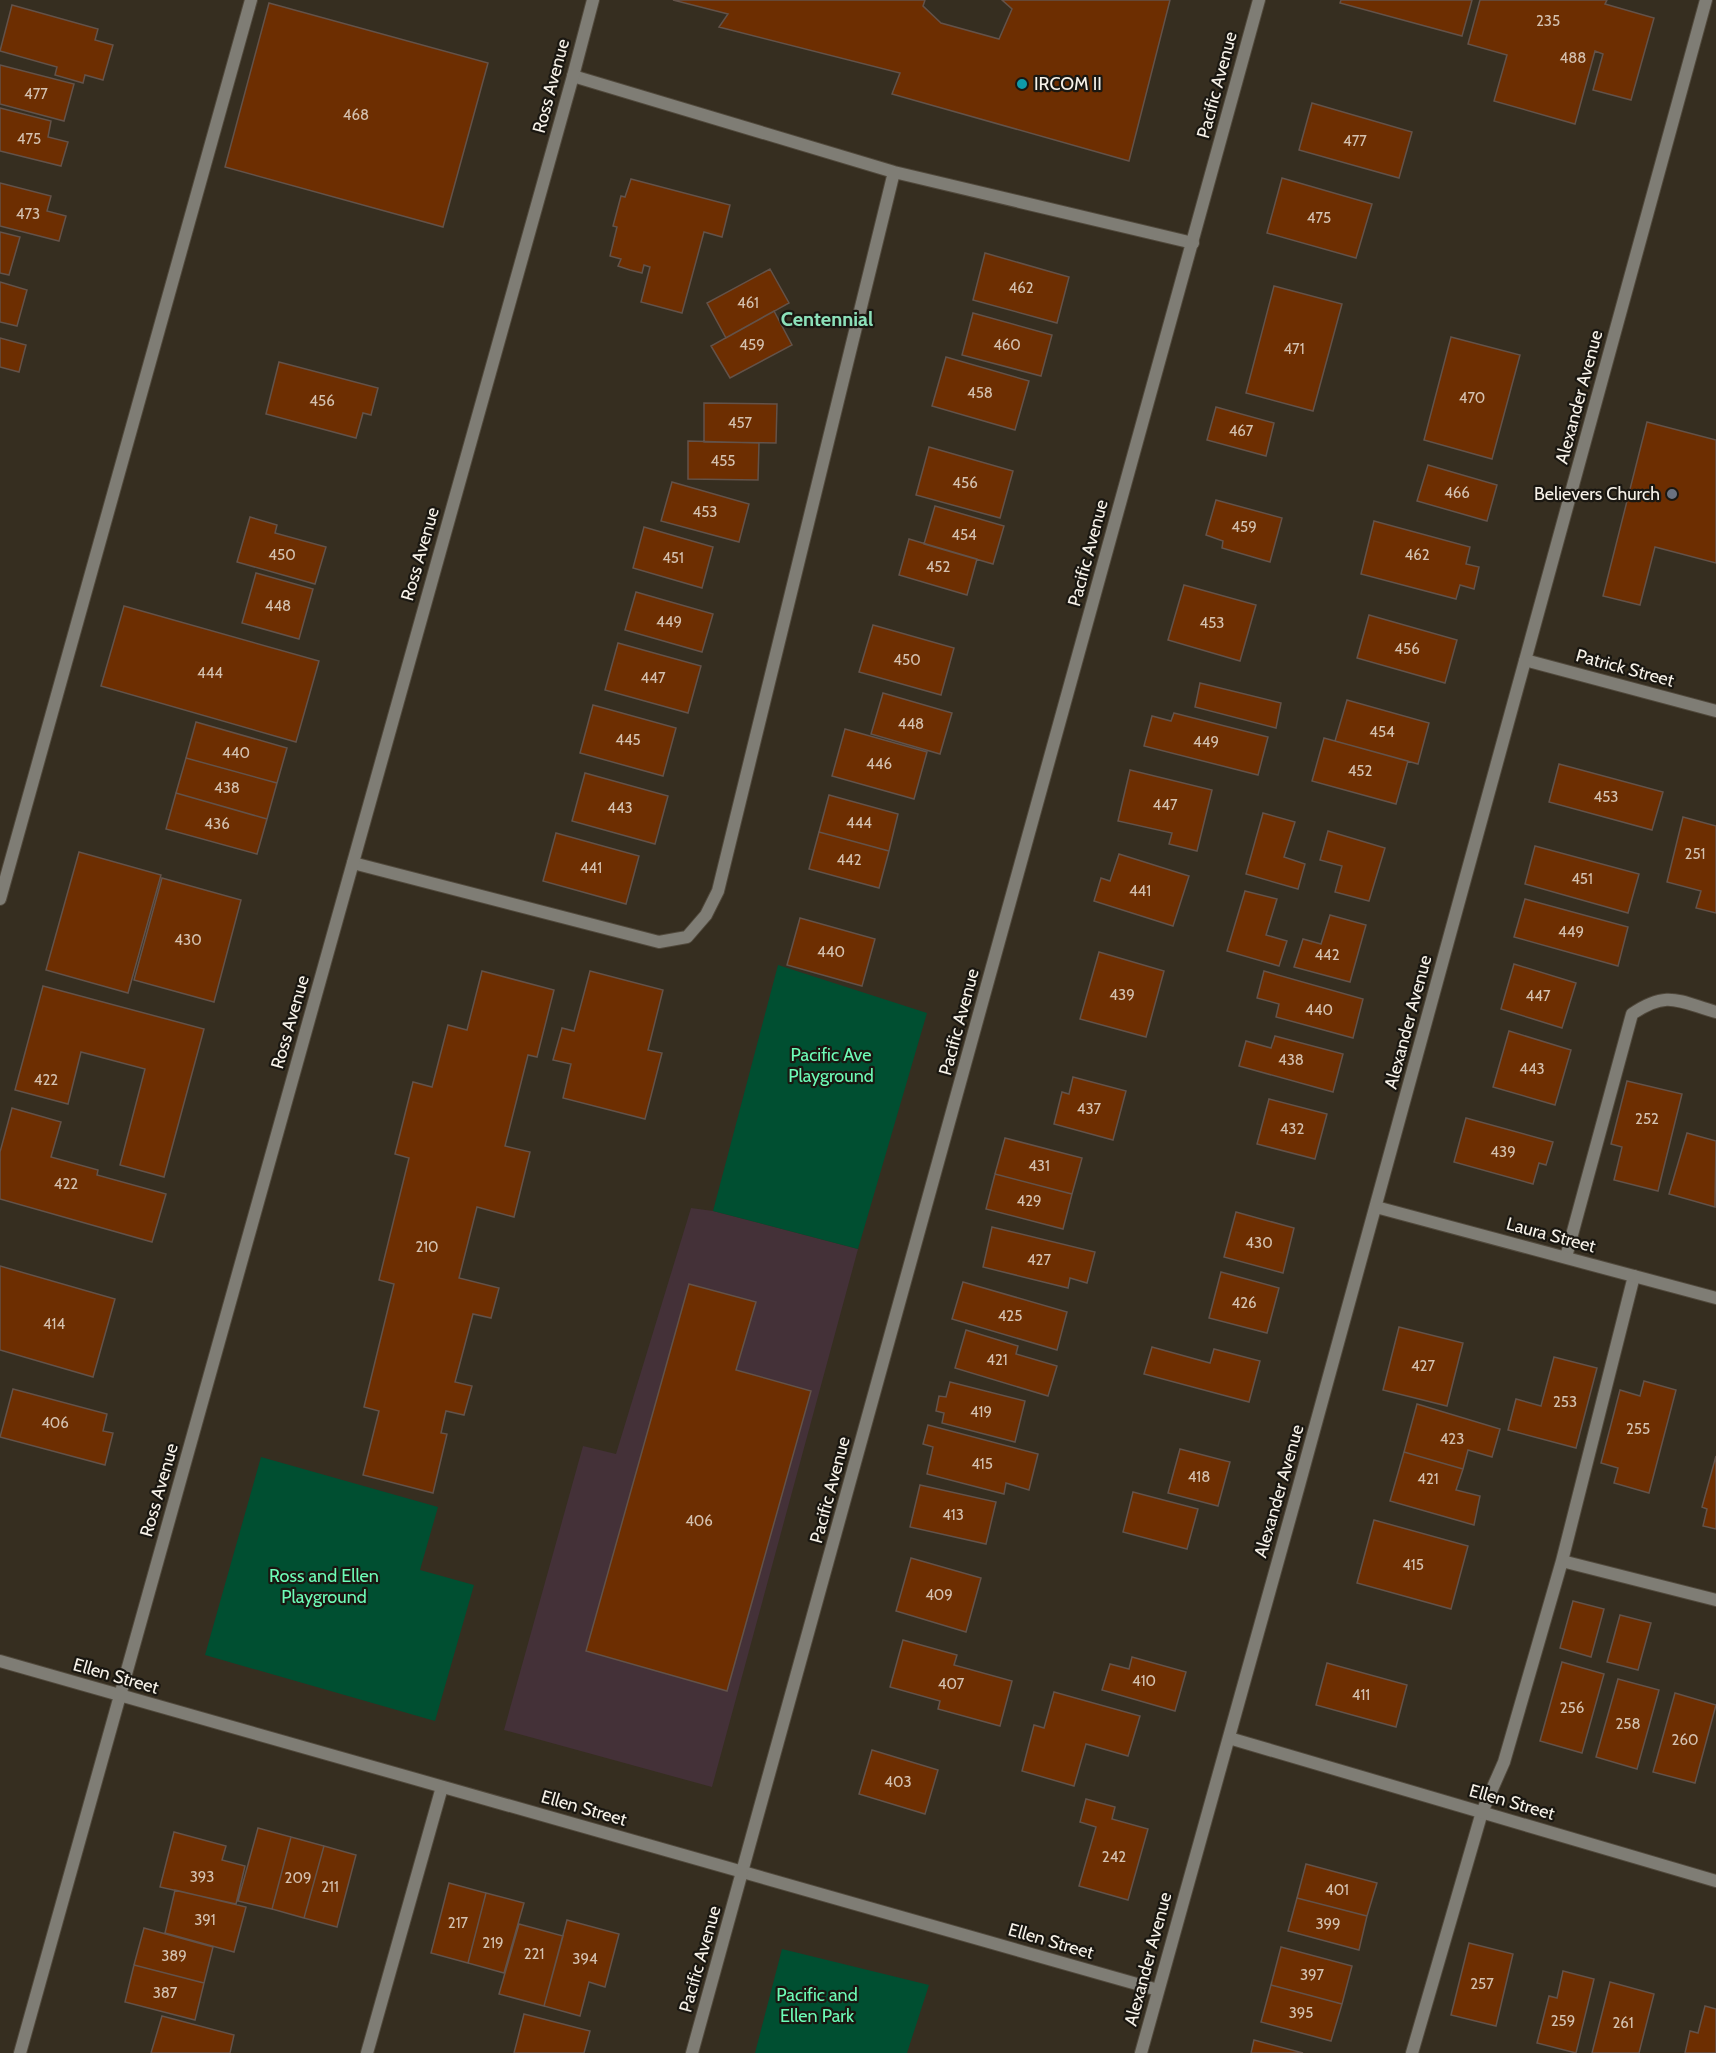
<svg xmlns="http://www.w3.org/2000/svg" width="1716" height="2053" font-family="Cabin,sans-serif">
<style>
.industrial{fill:#443138}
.green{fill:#004f31}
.building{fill:#6d2e01;stroke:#635249;stroke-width:1.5}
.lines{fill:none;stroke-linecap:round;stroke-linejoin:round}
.service-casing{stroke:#51493c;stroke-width:14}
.minor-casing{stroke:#51493c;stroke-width:14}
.tertiary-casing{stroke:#51493c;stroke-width:14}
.service{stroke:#7f7d75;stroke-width:12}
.minor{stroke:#7f7d75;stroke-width:12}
.tertiary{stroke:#7f7d75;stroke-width:12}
.culture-dot{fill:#0f9aa8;stroke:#1a1711;stroke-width:2}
.worship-dot{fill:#6b7280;stroke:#1a1711;stroke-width:2}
.labels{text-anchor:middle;stroke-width:4.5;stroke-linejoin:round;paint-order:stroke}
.number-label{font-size:15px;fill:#d4c1af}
.poi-label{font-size:18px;fill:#f7f2e9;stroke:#1a1711;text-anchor:start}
.street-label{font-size:18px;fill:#f7f2e9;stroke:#1a1711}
.park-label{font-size:18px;fill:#6dfcb7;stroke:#1a1711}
.neighbourhood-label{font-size:20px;font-weight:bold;fill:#8ce0b9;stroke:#1a1711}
</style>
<rect width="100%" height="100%" fill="#362e20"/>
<path class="industrial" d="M691 1208 713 1211 858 1249 712 1787 504 1730 583 1446 616 1454Z"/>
<path class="green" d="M778 965 927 1013 858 1249 713 1211Z
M261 1457 438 1507 420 1570 474 1585 435 1721 205 1655Z
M782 1949 929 1985 907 2053H755Z"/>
<path class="building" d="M673 0H925L923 6 941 23 999 39 1012 9 1002 0H1170L1129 161 892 94 900 73 719 27 728 14Z
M1341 0H1472L1462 36 1340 3Z
M1480 0H1607L1605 4 1654 18 1631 100 1593 90 1603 54 1595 51 1575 124 1494 101 1507 55 1468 44Z
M269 3 488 63 443 227 225 167Z
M12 5 98 29 95 40 113 45 103 80 85 75 83 83 55 75 57 67 0 51Z
M0 65 74 84 64 121 0 104Z
M1312 103 1412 132 1399 178 1299 150Z
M0 108 51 121 48 137 68 142 61 166 0 151Z
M1282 178 1372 204 1356 258 1267 233Z
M631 179 730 205 722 237 704 232 682 313 641 302 650 267 644 265 642 273 630 270 618 266 621 259 610 256 617 227 613 226 621 196 625 197Z
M0 183 51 196 47 211 66 216 59 241 0 226Z
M0 232 20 237 9 275 0 273Z
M985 253 1069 277 1057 323 973 300Z
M770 269 789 303 726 338 707 303Z
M0 282 27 290 17 326 0 322Z
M1274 286 1342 304 1313 411 1246 393Z
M774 311 792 345 730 378 711 346Z
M973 313 1052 335 1041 376 962 355Z
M1451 337 1520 355 1492 459 1424 440Z
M0 338 26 345 19 372 0 367Z
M946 357 1029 381 1015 430 932 406Z
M279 362 378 388 371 415 363 413 356 438 266 414Z
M704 403 777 404 776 443 704 442Z
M1216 407 1274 423 1266 456 1207 440Z
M1647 422 1716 440V563L1655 547 1640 605 1603 596Z
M688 441 759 443 758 480 688 479Z
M929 447 1013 471 1000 518 916 495Z
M1428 465 1497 485 1487 521 1417 501Z
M672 482 749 504 739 542 661 521Z
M1216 500 1282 518 1270 562 1222 548 1223 541 1206 535Z
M935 506 1004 526 993 564 924 544Z
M250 517 277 525 275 533 326 547 315 584 237 562Z
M1374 521 1470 547 1466 564 1479 567 1474 589 1460 585 1456 599 1361 574Z
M644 527 713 547 702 588 633 568Z
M909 539 977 559 967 595 899 575Z
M256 573 313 589 299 639 242 623Z
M1184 585 1256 605 1240 661 1168 640Z
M636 592 713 614 702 652 625 630Z
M124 606 319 661 296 742 101 686Z
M1369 615 1457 640 1445 683 1357 658Z
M873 625 954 648 941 695 859 672Z
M618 643 701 666 688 713 605 690Z
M1200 683 1281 703 1276 728 1195 707Z
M883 693 952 713 940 754 871 734Z
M1347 700 1429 723 1418 764 1335 741Z
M593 705 676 728 663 776 580 753Z
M1174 713 1268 737 1258 775 1144 746 1152 716 1171 721Z
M196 722 287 748 277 783 186 758Z
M845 729 927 752 914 799 832 776Z
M1324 738 1408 761 1396 804 1312 781Z
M186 758 277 783 267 819 176 793Z
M1559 764 1663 792 1652 830 1549 802Z
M1130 770 1212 790 1197 851 1169 844 1172 833 1118 821Z
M585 773 668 796 655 844 572 821Z
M176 793 267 819 257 854 166 829Z
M829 795 898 814 889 851 819 832Z
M1263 813 1295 822 1284 857 1305 864 1298 889 1246 874Z
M1683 817 1716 826V913L1696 908 1701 891 1667 882Z
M1328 831 1385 848 1369 901 1335 892 1342 866 1320 860Z
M819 832 889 851 879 888 809 869Z
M556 833 639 856 626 904 543 881Z
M1535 846 1639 874 1628 913 1525 884Z
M79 852 161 875 128 993 46 970Z
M1119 854 1189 876 1173 926 1094 901 1101 878 1110 881Z
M162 878 241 900 214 1002 134 980Z
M1245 891 1277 899 1266 935 1287 941 1279 966 1227 951Z
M1525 899 1628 927 1618 966 1514 937Z
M1330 915 1366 925 1350 982 1294 967 1303 939 1321 944Z
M800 918 875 939 862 986 787 965Z
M1099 952 1164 971 1146 1037 1080 1019Z
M1514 964 1576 983 1562 1028 1501 1009Z
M482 971 554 990 537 1057 528 1055 505 1146 530 1152 514 1217 477 1207 459 1278 499 1288 491 1318 473 1314 455 1382 472 1386 464 1415 446 1411 441 1433 447 1434 433 1493 363 1475 379 1411 364 1407 394 1284 379 1280 409 1158 395 1154 413 1082 432 1087 448 1025 467 1030Z
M590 971 663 990 648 1050 662 1053 645 1119 563 1098 571 1064 553 1060 562 1028 574 1031Z
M1264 971 1363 999 1353 1038 1276 1017 1279 1004 1257 998Z
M43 986 204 1029 164 1177 120 1165 145 1069 81 1052 68 1104 15 1090Z
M1509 1031 1571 1050 1555 1105 1493 1087Z
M1275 1036 1343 1054 1333 1092 1239 1066 1246 1041 1271 1048Z
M1073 1077 1126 1091 1113 1140 1054 1124 1062 1092 1069 1094Z
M1627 1081 1682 1094 1658 1191 1614 1180 1622 1147 1611 1144Z
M1269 1099 1327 1114 1315 1159 1257 1144Z
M12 1108 61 1122 51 1157 98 1170 97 1175 166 1194 152 1242 0 1199V1152Z
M1466 1118 1553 1142 1546 1165 1539 1163 1533 1184 1454 1162Z
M1687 1133 1716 1141 1715 1207 1669 1194Z
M1005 1138 1082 1158 1072 1194 995 1174Z
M995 1174 1072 1194 1063 1229 986 1209Z
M1236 1212 1294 1228 1283 1273 1224 1257Z
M992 1227 1095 1252 1087 1283 1070 1278 1068 1288 983 1267Z
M0 1266 115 1299 93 1377 0 1350Z
M1221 1272 1279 1288 1267 1333 1209 1318Z
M963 1282 1067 1312 1057 1350 952 1319Z
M689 1284 756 1302 736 1370 811 1391 727 1691 586 1651Z
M1399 1327 1463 1343 1447 1406 1383 1390Z
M966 1330 1018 1346 1016 1354 1057 1366 1048 1396 955 1368Z
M1152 1347 1210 1363 1214 1349 1260 1361 1249 1402 1144 1374Z
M1554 1357 1597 1368 1576 1448 1508 1430 1516 1399 1541 1406Z
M1644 1381 1676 1390 1649 1493 1614 1483 1618 1468 1601 1463 1620 1390 1640 1396Z
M950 1382 1025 1401 1015 1442 942 1423 944 1413 936 1411 939 1396 946 1397Z
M13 1389 107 1414 103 1431 113 1433 105 1465 0 1437Z
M1417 1404 1500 1429 1492 1457 1468 1450 1463 1469 1404 1452Z
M928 1425 1038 1454 1029 1490 1006 1483 1004 1494 927 1474 933 1447 923 1444Z
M1180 1449 1230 1462 1218 1506 1168 1493Z
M1404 1452 1463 1469 1456 1490 1480 1496 1474 1525 1390 1501Z
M1716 1456V1529L1703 1526 1707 1509 1702 1507Z
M920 1485 996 1502 986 1544 910 1527Z
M1133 1492 1198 1509 1187 1549 1123 1532Z
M1374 1520 1468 1546 1451 1609 1357 1583Z
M911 1558 981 1578 966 1632 896 1611Z
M1573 1601 1604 1609 1591 1657 1560 1648Z
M1620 1615 1651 1623 1638 1670 1607 1662Z
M903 1640 957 1655 954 1665 1012 1681 1000 1726 938 1709 940 1701 890 1687Z
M1132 1657 1186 1672 1175 1711 1102 1690 1110 1664 1129 1669Z
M1562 1662 1604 1674 1582 1753 1540 1741Z
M1327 1663 1407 1685 1396 1727 1316 1705Z
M1618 1679 1659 1690 1637 1769 1596 1757Z
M1054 1692 1140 1716 1128 1756 1086 1744 1074 1786 1022 1771 1034 1725 1044 1728Z
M1675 1693 1716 1705 1695 1783 1653 1772Z
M872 1750 938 1770 925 1814 859 1794Z
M1086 1799 1115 1807 1112 1819 1148 1829 1128 1900 1079 1886 1096 1827 1080 1822Z
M258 1828 291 1837 272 1909 238 1901Z
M174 1832 226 1846 222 1860 245 1866 236 1904 160 1887Z
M291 1837 324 1846 304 1918 272 1909Z
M324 1846 356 1855 337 1927 304 1918Z
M1306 1864 1377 1883 1367 1916 1297 1898Z
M449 1883 486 1893 468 1963 431 1953Z
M175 1890 246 1907 234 1952 165 1933Z
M486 1893 524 1903 504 1973 468 1963Z
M1297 1898 1367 1916 1359 1950 1288 1931Z
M567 1920 619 1934 605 1987 589 1982 580 2016 544 2006Z
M519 1924 563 1936 544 2006 499 1994Z
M144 1928 213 1947 204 1983 134 1965Z
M1469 1943 1513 1954 1496 2026 1451 2015Z
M1281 1947 1352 1966 1342 2004 1271 1985Z
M134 1965 204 1983 195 2020 125 2002Z
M1563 1971 1594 1979 1576 2053 1537 2043 1549 1996 1557 1998Z
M1610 1982 1654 1994 1639 2053H1592Z
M1271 1985 1342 2004 1331 2041 1261 2022Z
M1705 2006 1716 2009V2053H1685L1690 2031 1698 2033Z
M524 2014 590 2031 584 2053H514Z
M162 2016 234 2035 230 2053H151Z
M1254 2040 1303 2053H1251Z"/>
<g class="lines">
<defs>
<path id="service" d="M573 76 894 172 1193 243
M353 863 659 942 687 937 706 915 718 891 894 172
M0 899 251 0
M1566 1257 1632 1014C1667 990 1678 1001 1716 1012
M1562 1561 1634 1276
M367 2053 442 1787
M1412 2053 1482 1812 1504 1762 1562 1561 1716 1600"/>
<path id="minor" d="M1525 660 1716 711
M1376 1207 1716 1298
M0 1661 1158 1990
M1229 1738 1716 1881
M20 2053 573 76 593 0
M1141 2053 1298 1489 1706 0"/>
<path id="tertiary" d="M692 2053 1259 0"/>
</defs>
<use href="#service" class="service-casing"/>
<use href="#minor" class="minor-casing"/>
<use href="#tertiary" class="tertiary-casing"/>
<use href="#service" class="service"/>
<use href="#minor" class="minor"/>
<use href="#tertiary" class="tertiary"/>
</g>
<circle class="culture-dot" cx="1022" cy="84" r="6"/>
<circle class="worship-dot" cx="1672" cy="494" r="6"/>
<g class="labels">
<g class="number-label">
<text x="1548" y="26">235</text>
<text x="1573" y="63">488</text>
<text x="36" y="99">477</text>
<text x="356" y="120">468</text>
<text x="29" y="144">475</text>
<text x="1355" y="146">477</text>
<text x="28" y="219">473</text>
<text x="1319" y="223">475</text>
<text x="1021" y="293">462</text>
<text x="748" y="308">461</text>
<text x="752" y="350">459</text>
<text x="1007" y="350">460</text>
<text x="1294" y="354">471</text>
<text x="980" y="398">458</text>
<text x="1472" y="403">470</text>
<text x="322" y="406">456</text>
<text x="740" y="428">457</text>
<text x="1241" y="436">467</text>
<text x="723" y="466">455</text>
<text x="965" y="488">456</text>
<text x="1457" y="498">466</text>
<text x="705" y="517">453</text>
<text x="1244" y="532">459</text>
<text x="964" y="540">454</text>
<text x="282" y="560">450</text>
<text x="1417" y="560">462</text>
<text x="673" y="563">451</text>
<text x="938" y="572">452</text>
<text x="278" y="611">448</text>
<text x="669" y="627">449</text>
<text x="1212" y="628">453</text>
<text x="1407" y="654">456</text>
<text x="907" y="665">450</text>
<text x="210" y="678">444</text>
<text x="653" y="683">447</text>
<text x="911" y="729">448</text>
<text x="1382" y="737">454</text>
<text x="628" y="745">445</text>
<text x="1206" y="747">449</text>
<text x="236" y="758">440</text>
<text x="879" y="769">446</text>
<text x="1360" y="776">452</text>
<text x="227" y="793">438</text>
<text x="1606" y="802">453</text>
<text x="1165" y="810">447</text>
<text x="620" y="813">443</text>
<text x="859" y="828">444</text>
<text x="217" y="829">436</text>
<text x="1695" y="859">251</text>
<text x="849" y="865">442</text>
<text x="591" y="873">441</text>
<text x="1582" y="884">451</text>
<text x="1140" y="896">441</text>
<text x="1571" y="937">449</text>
<text x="188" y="945">430</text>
<text x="831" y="957">440</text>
<text x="1327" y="960">442</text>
<text x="1122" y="1000">439</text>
<text x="1538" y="1001">447</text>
<text x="1319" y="1015">440</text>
<text x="1291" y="1065">438</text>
<text x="1532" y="1074">443</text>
<text x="46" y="1085">422</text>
<text x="1089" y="1114">437</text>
<text x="1647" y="1124">252</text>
<text x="1292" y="1134">432</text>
<text x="1503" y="1157">439</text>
<text x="1039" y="1171">431</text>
<text x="66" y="1189">422</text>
<text x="1029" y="1206">429</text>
<text x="1259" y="1248">430</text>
<text x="427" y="1252">210</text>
<text x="1039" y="1265">427</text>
<text x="1244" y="1308">426</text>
<text x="1010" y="1321">425</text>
<text x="54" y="1329">414</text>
<text x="997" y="1365">421</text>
<text x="1423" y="1371">427</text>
<text x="1565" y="1407">253</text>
<text x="981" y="1417">419</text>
<text x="55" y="1428">406</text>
<text x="1638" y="1434">255</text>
<text x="1452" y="1444">423</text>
<text x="982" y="1469">415</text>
<text x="1199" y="1482">418</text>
<text x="1428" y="1484">421</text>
<text x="953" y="1520">413</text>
<text x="699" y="1526">406</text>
<text x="1413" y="1570">415</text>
<text x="939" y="1600">409</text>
<text x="1144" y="1686">410</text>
<text x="951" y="1689">407</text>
<text x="1361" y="1700">411</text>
<text x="1572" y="1713">256</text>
<text x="1628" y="1729">258</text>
<text x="1685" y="1745">260</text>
<text x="898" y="1787">403</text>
<text x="1114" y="1862">242</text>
<text x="202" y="1882">393</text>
<text x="298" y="1883">209</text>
<text x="330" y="1892">211</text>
<text x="1337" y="1895">401</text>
<text x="205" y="1925">391</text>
<text x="458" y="1928">217</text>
<text x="1328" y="1929">399</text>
<text x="493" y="1948">219</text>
<text x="534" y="1959">221</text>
<text x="174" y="1961">389</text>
<text x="585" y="1964">394</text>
<text x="1312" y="1980">397</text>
<text x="1482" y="1989">257</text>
<text x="165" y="1998">387</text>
<text x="1301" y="2018">395</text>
<text x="1563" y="2026">259</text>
<text x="1623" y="2028">261</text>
</g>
<g class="poi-label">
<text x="1034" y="90">IRCOM II</text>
<text x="1660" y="500" text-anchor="end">Believers Church</text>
</g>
<g class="street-label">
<text transform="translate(1217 85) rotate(-75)" y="6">Pacific Avenue</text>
<text transform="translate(551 86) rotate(-75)" y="6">Ross Avenue</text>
<text transform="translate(1579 397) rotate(-75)" y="6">Alexander Avenue</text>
<text transform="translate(1088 553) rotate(-75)" y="6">Pacific Avenue</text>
<text transform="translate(420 554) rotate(-74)" y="6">Ross Avenue</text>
<text transform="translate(1625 668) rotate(15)" y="6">Patrick Street</text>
<text transform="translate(290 1022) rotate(-74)" y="6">Ross Avenue</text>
<text transform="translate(959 1022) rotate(-75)" y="6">Pacific Avenue</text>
<text transform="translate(1408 1022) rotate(-75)" y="6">Alexander Avenue</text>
<text transform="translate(1551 1235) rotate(15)" y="6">Laura Street</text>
<text transform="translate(159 1490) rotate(-74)" y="6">Ross Avenue</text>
<text transform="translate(830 1490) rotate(-75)" y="6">Pacific Avenue</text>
<text transform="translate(1279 1491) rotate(-74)" y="6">Alexander Avenue</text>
<text transform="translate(116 1676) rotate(16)" y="6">Ellen Street</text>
<text transform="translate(1512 1802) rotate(16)" y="6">Ellen Street</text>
<text transform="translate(584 1808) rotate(16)" y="6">Ellen Street</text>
<text transform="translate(1051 1941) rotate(16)" y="6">Ellen Street</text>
<text transform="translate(700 1959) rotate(-74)" y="6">Pacific Avenue</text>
<text transform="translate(1148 1959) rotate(-75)" y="6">Alexander Avenue</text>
</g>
<g class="park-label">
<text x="831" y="1061">Pacific Ave<tspan x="831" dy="21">Playground</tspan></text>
<text x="324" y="1582">Ross and Ellen<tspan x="324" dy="21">Playground</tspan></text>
<text x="817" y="2001">Pacific and<tspan x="817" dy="21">Ellen Park</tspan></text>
</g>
<g class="neighbourhood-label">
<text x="827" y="326">Centennial</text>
</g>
</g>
</svg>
